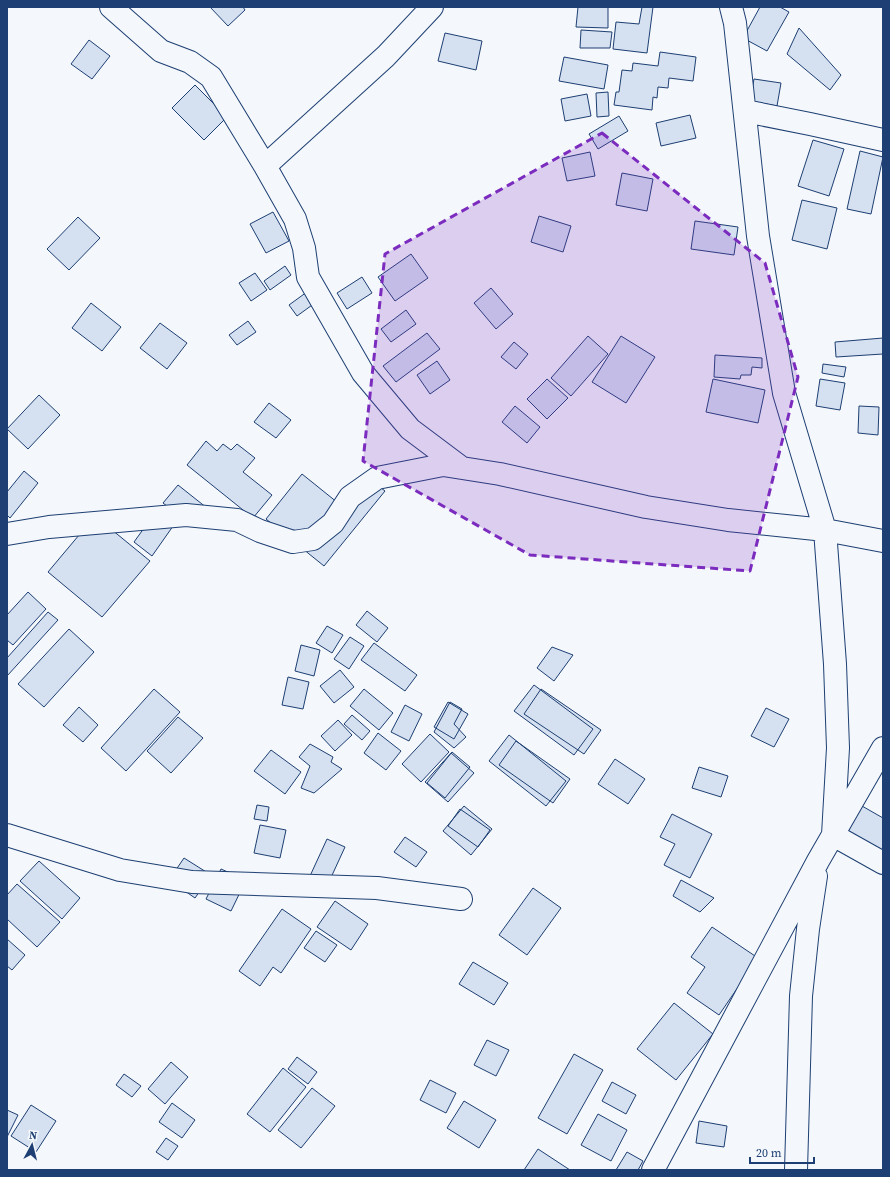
<svg xmlns="http://www.w3.org/2000/svg" width="890" height="1177" font-family="'Source Serif 4',serif">
<style>
.building{fill:#d5e0f0;stroke:#1d3f73}
.lines{fill:none;stroke-linecap:round;stroke-linejoin:round}
.minor-casing{stroke:#1d3f73;stroke-width:24}
.minor{stroke:#f4f7fb;stroke-width:22}
.marked{fill:#7b2cbf;fill-opacity:0.2;stroke:#7b2cbf;stroke-width:3;stroke-dasharray:8 5;stroke-linejoin:round}
</style>
<rect width="100%" height="100%" fill="#f4f7fb"/>
<path class="building" d="M210 7H243L245 10 228 26Z
M578 7H608V28L576 27Z
M642 7H653L647 53 613 49 616 22 639 24Z
M760 7H780L789 12 767 51 743 38Z
M799 28 841 75 830 90 787 54Z
M581 30 612 32 610 48H580Z
M445 33 482 41 476 70 438 61Z
M89 40 110 56 92 79 71 64Z
M660 52 696 57 693 81 669 78 668 88 658 87 657 98 653 97 652 110 614 105 616 92H619L622 70 632 71 633 63 658 66Z
M564 57 608 65 604 89 559 81Z
M754 79 781 83 777 106 750 101Z
M195 85 227 117 204 140 172 108Z
M608 92 609 116 597 117 596 93Z
M587 94 591 116 565 121 561 99Z
M690 115 696 138 661 146 656 123Z
M619 116 628 131 598 149 589 134Z
M813 140 844 149 829 196 798 186Z
M860 151 883 157 871 214 847 209Z
M590 152 595 176 567 181 562 158Z
M622 173 653 179 647 211 616 205Z
M802 200 837 208 827 249 792 240Z
M273 212 289 241 266 253 250 224Z
M539 216 571 226 563 252 531 242Z
M78 217 100 238 69 270 47 249Z
M695 221 738 227 734 255 691 249Z
M411 254 428 278 395 301 378 277Z
M285 266 291 275 270 290 264 281Z
M255 273 267 290 251 301 239 283Z
M362 277 372 293 347 309 337 293Z
M491 288 513 314 496 329 474 303Z
M311 289 319 300 297 316 289 305Z
M91 303 121 327 102 351 72 328Z
M406 310 416 324 391 342 381 329Z
M248 321 256 332 237 345 229 335Z
M160 323 187 343 167 369 140 348Z
M427 333 440 349 396 382 383 366Z
M588 336 608 354 571 396 551 378Z
M621 336 655 357 626 403 592 382Z
M883 338V354L836 357 835 342Z
M514 342 528 354 516 369 501 357Z
M715 355 762 358V368L752 367 751 375H741L740 379 714 377Z
M437 361 450 380 430 394 417 375Z
M823 364 846 367 844 377 822 373Z
M547 379 568 398 547 419 527 399Z
M713 379 765 390 758 423 706 412Z
M820 379 845 383 840 410 816 406Z
M39 395 60 415 28 449 7 429Z
M269 403 291 420 276 438 254 422Z
M515 406 540 427 527 443 502 422Z
M859 406 879 407 878 435 858 433Z
M206 441 217 451 223 444 231 450 237 444 255 458 243 472 272 495 253 518 187 465Z
M24 471 38 483 10 518 7 515V492Z
M302 474 348 511 372 481 385 491 324 566 266 519Z
M178 485 207 508 193 526 163 503Z
M160 506 178 519 152 556 134 542Z
M95 516 150 561 102 617 48 572Z
M28 592 46 609 13 645 7 640V615Z
M367 611 388 628 377 642 356 625Z
M48 612 58 620 7 676V658Z
M327 626 343 635 332 653 316 643Z
M69 629 94 652 44 707 18 684Z
M350 637 364 646 349 669 334 659Z
M374 643 417 675 405 691 361 660Z
M301 645 320 650 314 676 295 671Z
M552 647 573 655 554 681 537 668Z
M340 670 354 687 334 703 320 686Z
M288 677 309 682 303 709 282 705Z
M534 685 593 729 574 755 514 711Z
M154 689 180 712 126 771 101 748Z
M364 689 393 713 379 730 350 706Z
M541 689 601 730 584 754 524 714Z
M448 702 468 714 454 739 434 727Z
M450 702 462 709 454 724 466 737 454 748 434 732Z
M405 705 422 714 409 741 391 732Z
M79 707 98 725 83 742 63 725Z
M766 708 789 719 774 747 751 736Z
M352 715 370 731 362 740 344 724Z
M178 717 203 738 171 773 147 751Z
M338 720 352 735 335 751 321 736Z
M378 733 401 751 386 770 364 753Z
M430 734 449 752 421 782 402 764Z
M509 735 566 781 546 806 489 761Z
M516 741 570 779 553 803 499 765Z
M310 744 333 757 331 762 342 769 314 793 301 788 310 766 299 757Z
M271 750 301 772 285 794 254 771Z
M452 752 470 767 445 798 427 783Z
M451 753 474 773 448 802 425 782Z
M615 759 645 779 628 804 598 784Z
M699 767 728 776 721 797 692 788Z
M257 805 269 807 267 821 254 819Z
M464 806 492 829 471 855 443 831Z
M862 806 883 818V857L846 835Z
M460 809 490 830 478 847 448 826Z
M672 814 712 834 690 878 664 865 675 844 660 837Z
M260 825 286 830 280 858 254 853Z
M405 837 427 852 416 867 394 852Z
M327 839 345 847 328 884 310 876Z
M184 858 211 875 195 898 169 880Z
M39 861 80 898 62 919 20 881Z
M221 869 246 880 231 911 206 899Z
M681 880 714 898 700 912 673 896Z
M17 884 60 922 37 947 7 919V895Z
M533 888 561 908 527 955 499 935Z
M335 901 368 924 351 950 317 927Z
M282 909 311 929 281 973 273 967 260 986 239 971Z
M712 927 758 958 719 1015 687 993 705 967 691 957Z
M316 931 337 945 325 962 304 948Z
M7 939 25 955 12 970 7 966Z
M473 962 508 983 494 1005 459 984Z
M674 1003 713 1034 676 1080 637 1049Z
M487 1040 509 1050 496 1076 474 1065Z
M574 1054 603 1070 567 1134 538 1118Z
M297 1057 317 1072 308 1084 288 1069Z
M171 1062 188 1077 165 1104 148 1089Z
M283 1068 306 1087 270 1132 247 1114Z
M124 1074 141 1086 132 1097 116 1085Z
M430 1080 456 1093 446 1113 420 1100Z
M612 1082 636 1095 626 1114 602 1101Z
M312 1088 335 1106 301 1148 278 1130Z
M464 1101 496 1120 479 1148 447 1128Z
M172 1103 195 1120 182 1138 159 1122Z
M31 1105 56 1121 36 1152 11 1136Z
M7 1110 18 1115 7 1137Z
M598 1114 627 1130 611 1161 581 1145Z
M699 1121 727 1126 724 1147 696 1143Z
M166 1138 178 1146 168 1160 156 1152Z
M538 1149 570 1170H524Z
M627 1152 643 1161 638 1170H616Z"/>
<g class="lines">
<defs>
<path id="minor" d="M111 7 161 51 190 62 211 77 265 166 295 219 304 248 308 277 363 373 410 429 462 468
M731 7 735 23 758 236 784 393 825 530 835 664 838 748 833 835 883 863
M745 111 810 124 883 140
M265 166 386 56 432 7
M7 534 49 527 186 515 237 520 260 531 293 542 313 539 333 523 350 497 377 478 443 465 500 474 646 507 728 520 825 530 883 541
M7 835 120 870 192 882 377 888 461 899
M653 1170 818 861 883 748
M796 1170 801 996 808 929 816 876"/>
</defs>
<use href="#minor" class="minor-casing"/>
<use href="#minor" class="minor"/>
</g>
<path class="marked" d="M602 133 765 263 798 377 750 571 530 555 363 461 385 254Z"/>
<rect width="890" height="1177" fill="none" stroke="#1d3f73" stroke-width="16"/>
<g transform="translate(32 1145) rotate(7)" stroke="#f4f7fb" stroke-width="3" paint-order="stroke">
<path d="M0-3L7 15L0 10L-7 15Z" fill="#1d3f73"/>
<text y="-6" font-size="11" font-weight="bold" text-anchor="middle" fill="#1d3f73">N</text>
</g>
<path d="M750 1157v6h64v-6" fill="none" stroke="#1d3f73" stroke-width="2"/>
<text x="756" y="1157" font-size="12" fill="#1d3f73" stroke="#f4f7fb" stroke-width="3" paint-order="stroke">20 m</text>
</svg>
